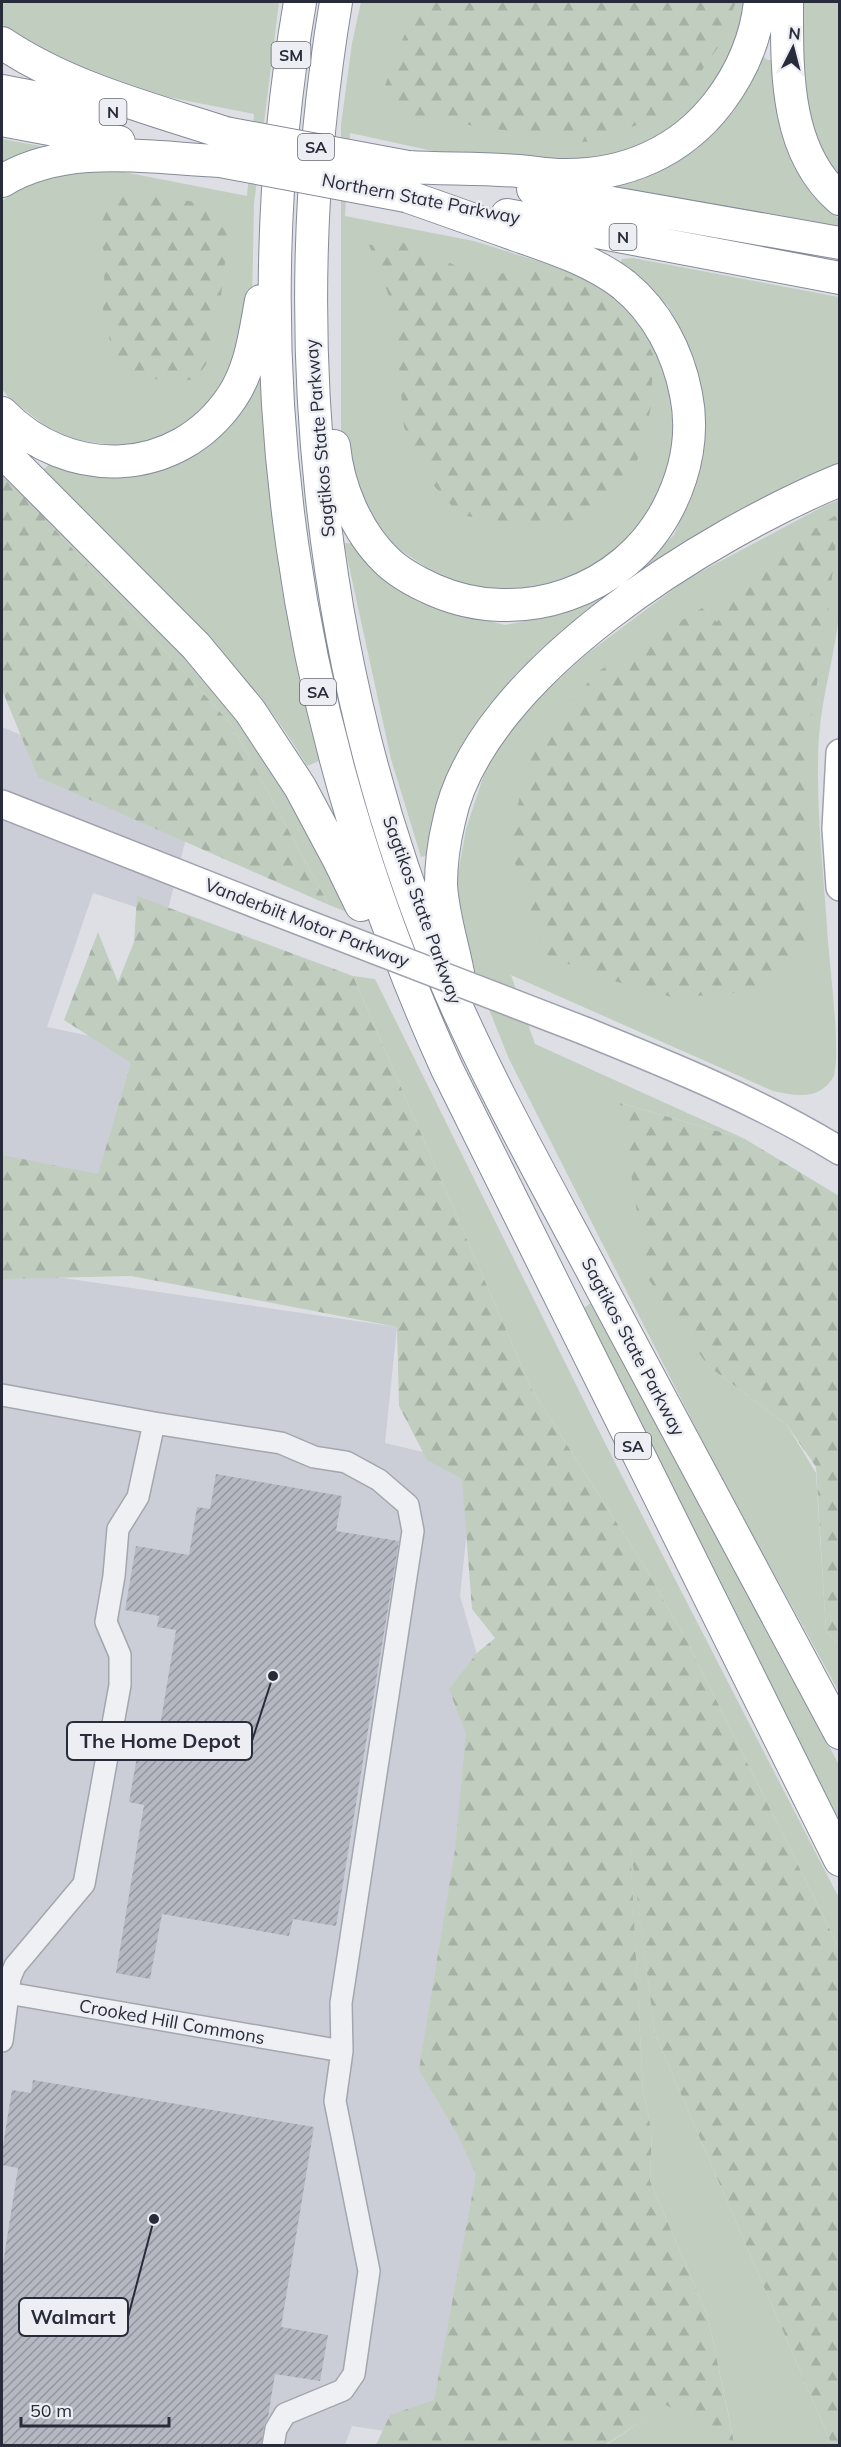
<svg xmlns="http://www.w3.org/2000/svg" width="841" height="2447" font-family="Mulish,sans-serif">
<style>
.built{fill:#cbced6}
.grass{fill:#c1cebf}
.forest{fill:url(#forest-firs)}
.building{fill:url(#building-hatch)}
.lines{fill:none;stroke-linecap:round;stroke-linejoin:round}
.minor-casing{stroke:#a3a6ae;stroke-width:24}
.major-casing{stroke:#9ea2af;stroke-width:30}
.highway-casing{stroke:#868b9a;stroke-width:34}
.minor{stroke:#eff0f4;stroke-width:21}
.major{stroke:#fff;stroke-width:27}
.highway{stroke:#fff;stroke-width:32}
.major-bridge-casing{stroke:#9ea2af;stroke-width:30;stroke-linecap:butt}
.highway-bridge-casing{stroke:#868b9a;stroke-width:34;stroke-linecap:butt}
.major-bridge{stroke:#fff;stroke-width:27}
.highway-bridge{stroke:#fff;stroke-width:32}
.labels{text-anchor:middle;stroke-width:5;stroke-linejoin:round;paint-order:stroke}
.shield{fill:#eceef3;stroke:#636672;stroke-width:1.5}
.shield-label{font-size:16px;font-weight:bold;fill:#282c3a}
.street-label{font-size:18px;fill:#282c3a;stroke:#eceef3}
.leader{fill:none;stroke:#282c3a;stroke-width:2}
.callout-dot{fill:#282c3a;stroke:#eceef3;stroke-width:2}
.callout{fill:#eceef3;stroke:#282c3a;stroke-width:2}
.callout-label{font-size:20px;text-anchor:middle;font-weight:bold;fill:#282c3a}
</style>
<defs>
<pattern id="forest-firs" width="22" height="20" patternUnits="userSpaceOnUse" patternTransform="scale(1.5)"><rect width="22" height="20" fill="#c1cebf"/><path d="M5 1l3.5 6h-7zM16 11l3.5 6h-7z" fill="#a6b1a5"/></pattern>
<pattern id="building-hatch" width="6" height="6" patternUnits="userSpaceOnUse" patternTransform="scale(1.5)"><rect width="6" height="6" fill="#b5b8c1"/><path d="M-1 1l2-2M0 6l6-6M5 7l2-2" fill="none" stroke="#93969e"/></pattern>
</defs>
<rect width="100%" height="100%" fill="#dddfe5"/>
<path class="built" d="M2 727 194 807 166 917 93 893 47 1027 157 1050 142 1193 2 1166Z
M2 1269 397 1327 385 1443 474 1464 460 1596 500 1734 507 2126 463 2443 352 2426 345 2445 2 2446Z"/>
<path class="grass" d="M2 2H279L254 204 252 304 232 375 216 403 176 432 124 447 60 437 9 398 2 389V201L39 176 88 165 247 196 254 114 137 91 68 66 3 25Z
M361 2H748L744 34 713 96 655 144 607 162 470 159 350 133 345 216 474 241 566 270 604 289 630 312 661 355 673 406V457L651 517 615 561 558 590 498 595 445 580 399 549 367 516 341 444V125L352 43Z
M800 2H839V180C799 126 801 66 800 2Z
M762 56 768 60H777L815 194 838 218V230L589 190 650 176 696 150 734 111Z
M2 139 57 149 2 174Z
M633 258 839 297V472L521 677 434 854 421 857 391 759 344 543 360 544 372 568 418 602 505 625 563 613 623 585 674 535 697 481 703 431 695 360 668 306 620 266 622 259Z
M261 374 265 379 297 654 319 761 307 766C242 654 133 561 40 472L51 463 100 477 152 472 211 440 255 377Z
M2 471 243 714 355 915 329 905 231 724Z
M839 500C839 538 841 577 839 614 835 655 822 695 819 736 815 800 823 864 827 927 829 963 841 1046 834 1076 820 1101 796 1096 773 1091L511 975 535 1044 745 1139 620 1103 708 1366 787 1425 816 1473 826 1631 839 1645V1692L715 1466 509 1059 463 945 456 885 466 829 488 762 531 704 588 653 687 579 824 506Z
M353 976 375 979 605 1443 839 1898V1948L687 1641 643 1564 532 1390Z
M595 1300 839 1765V1830L581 1310Z
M629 1830 655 2034 832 2445 605 2446 666 2404 734 2441 708 2317 650 2181 652 2133 643 2091Z"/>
<path class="forest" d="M418 2H736L719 46 671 114 585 142 406 116 385 86 396 53 417 9Z
M114 193H151L207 205 229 228 221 296 209 360 196 379 168 383 135 372 112 350 103 309 105 258 99 229Z
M402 242 430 253 464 270 494 275 539 266 594 287 630 312 653 354 651 407 640 455 621 490 585 519 523 525 460 515 427 478 404 427 394 309 369 245Z
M2 471 231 724 329 905 38 777 2 690Z
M839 513 827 624 806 749 807 948 754 991 675 998 596 976 545 954 509 845 530 751 597 672 702 608 717 622 752 569Z
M137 896 353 976 532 1390 643 1564 687 1641 839 1948V2445H832L655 2034 630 1842 643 2091 652 2133 650 2181 708 2317 734 2442 666 2405 605 2445H376L390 2415 434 2400 476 2174 456 2132 419 2070 455 1850 466 1734 449 1689 477 1653 495 1638 472 1609 462 1479 427 1460 399 1406 397 1327 131 1276 2 1279V1155L98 1174 131 1063 64 1020 98 932 118 982 134 942Z
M620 1103 745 1139 839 1196V1645L826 1631 816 1467 787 1425 708 1366 647 1277Z"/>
<path class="building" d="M216 1474 342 1496 336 1531 399 1541 336 1926 293 1919 289 1936 162 1914 150 1979 116 1973 144 1805 129 1802 143 1723 160 1726 176 1630 157 1627 159 1616 125 1610 136 1546 189 1555 197 1507 210 1509Z
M33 2080 314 2127 281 2327 328 2335 320 2381 275 2374 268 2417 264 2426 261 2445H2V2270L18 2168 2 2165V2152L12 2090 31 2093Z"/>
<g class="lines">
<defs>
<path id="minor" d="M2 1395 154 1423 281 1443 314 1457 346 1462 379 1480 408 1505 413 1531 341 2003 342 2051 335 2101 369 2271 354 2374 343 2390 285 2414 276 2429 273 2446
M2 1992 342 2051
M2 2041 10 1978 15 1966 84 1884 120 1685V1655L106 1622 114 1576 118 1529 138 1497 154 1423"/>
<path id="major" d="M840 753 836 829 840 887
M2 804 266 908
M585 1031C672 1066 760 1102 840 1151"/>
<path id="highway" d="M300 2C237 368 294 732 447 1069L840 1860
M336 2C282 324 316 665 440 968 486 1079 547 1185 603 1291 682 1439 761 1586 840 1733
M787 2C787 68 784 151 840 199
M2 43C69 88 149 108 225 133
M2 91 110 112
M2 120 119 142
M408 167C444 169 481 168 518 171 533 172 548 175 563 175 625 176 681 152 719 102 741 73 756 38 760 2
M2 181C66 142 148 158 220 161
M533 189 840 243
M507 215 840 278
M2 413C68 481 177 479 232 397 251 369 255 333 261 301
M334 446C338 486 356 531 386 560 399 573 416 582 434 590 520 628 625 592 668 508 686 473 694 433 686 394 678 352 657 312 624 285 592 260 550 247 513 234 477 221 441 208 406 196
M2 451 196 646 250 711 300 787 339 860 361 905
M458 973C453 946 442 912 441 884 441 863 444 842 449 821 479 674 709 534 840 480"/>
</defs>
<use href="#minor" class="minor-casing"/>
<use href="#major" class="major-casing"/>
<use href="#highway" class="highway-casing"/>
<use href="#minor" class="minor"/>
<use href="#major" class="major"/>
<use href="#highway" class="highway"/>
<defs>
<path id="major-bridge" d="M266 908 585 1031"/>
<path id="highway-bridge" d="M225 133 408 167
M220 161 406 196"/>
</defs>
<use href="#major-bridge" class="major-bridge-casing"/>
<use href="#highway-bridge" class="highway-bridge-casing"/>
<use href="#major-bridge" class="major-bridge"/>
<use href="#highway-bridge" class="highway-bridge"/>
</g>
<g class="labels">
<g class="shield">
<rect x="271.5" y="42" width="39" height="26" rx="4.5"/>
<rect x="99.5" y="99" width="27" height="26" rx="4.5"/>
<rect x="298" y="134" width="36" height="26" rx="4.5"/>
<rect x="609.5" y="224" width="27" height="26" rx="4.5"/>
<rect x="300" y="679" width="36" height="26" rx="4.5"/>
<rect x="615" y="1433" width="36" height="26" rx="4.5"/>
</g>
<g class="shield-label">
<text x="291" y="61">SM</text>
<text x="113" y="118">N</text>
<text x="316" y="153">SA</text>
<text x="623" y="243">N</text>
<text x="318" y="698">SA</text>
<text x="633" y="1452">SA</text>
</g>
<g class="street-label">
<text transform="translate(421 199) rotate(11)" y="6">Northern State Parkway</text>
<text transform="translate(320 438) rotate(-95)" y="6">Sagtikos State Parkway</text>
<text transform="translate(422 910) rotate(70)" y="6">Sagtikos State Parkway</text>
<text transform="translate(307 923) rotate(21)" y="6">Vanderbilt Motor Parkway</text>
<text transform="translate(633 1347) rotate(62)" y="6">Sagtikos State Parkway</text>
<text transform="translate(172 2022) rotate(10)" y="6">Crooked Hill Commons</text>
</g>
</g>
<path class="leader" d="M273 1676L252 1741M154 2219L128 2317"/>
<g class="callout-dot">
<circle cx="273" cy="1676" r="6"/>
<circle cx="154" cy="2219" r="6"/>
</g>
<g class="callout">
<rect x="67" y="1722" width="185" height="38" rx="6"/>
<rect x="19" y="2298" width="109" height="38" rx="6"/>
</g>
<g class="callout-label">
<text x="160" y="1748">The Home Depot</text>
<text x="73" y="2324">Walmart</text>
</g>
<rect width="841" height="2447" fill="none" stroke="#282c3a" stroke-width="6"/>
<g transform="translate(793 48) rotate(6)" stroke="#eceef3" stroke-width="4.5" paint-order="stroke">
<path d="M0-4.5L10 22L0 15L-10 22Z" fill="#282c3a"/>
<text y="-9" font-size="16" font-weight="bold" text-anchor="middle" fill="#282c3a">N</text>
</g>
<path d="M21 2417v9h148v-9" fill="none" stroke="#282c3a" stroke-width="3"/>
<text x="30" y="2417" font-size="18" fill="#282c3a" stroke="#eceef3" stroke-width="4.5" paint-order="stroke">50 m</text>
</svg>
